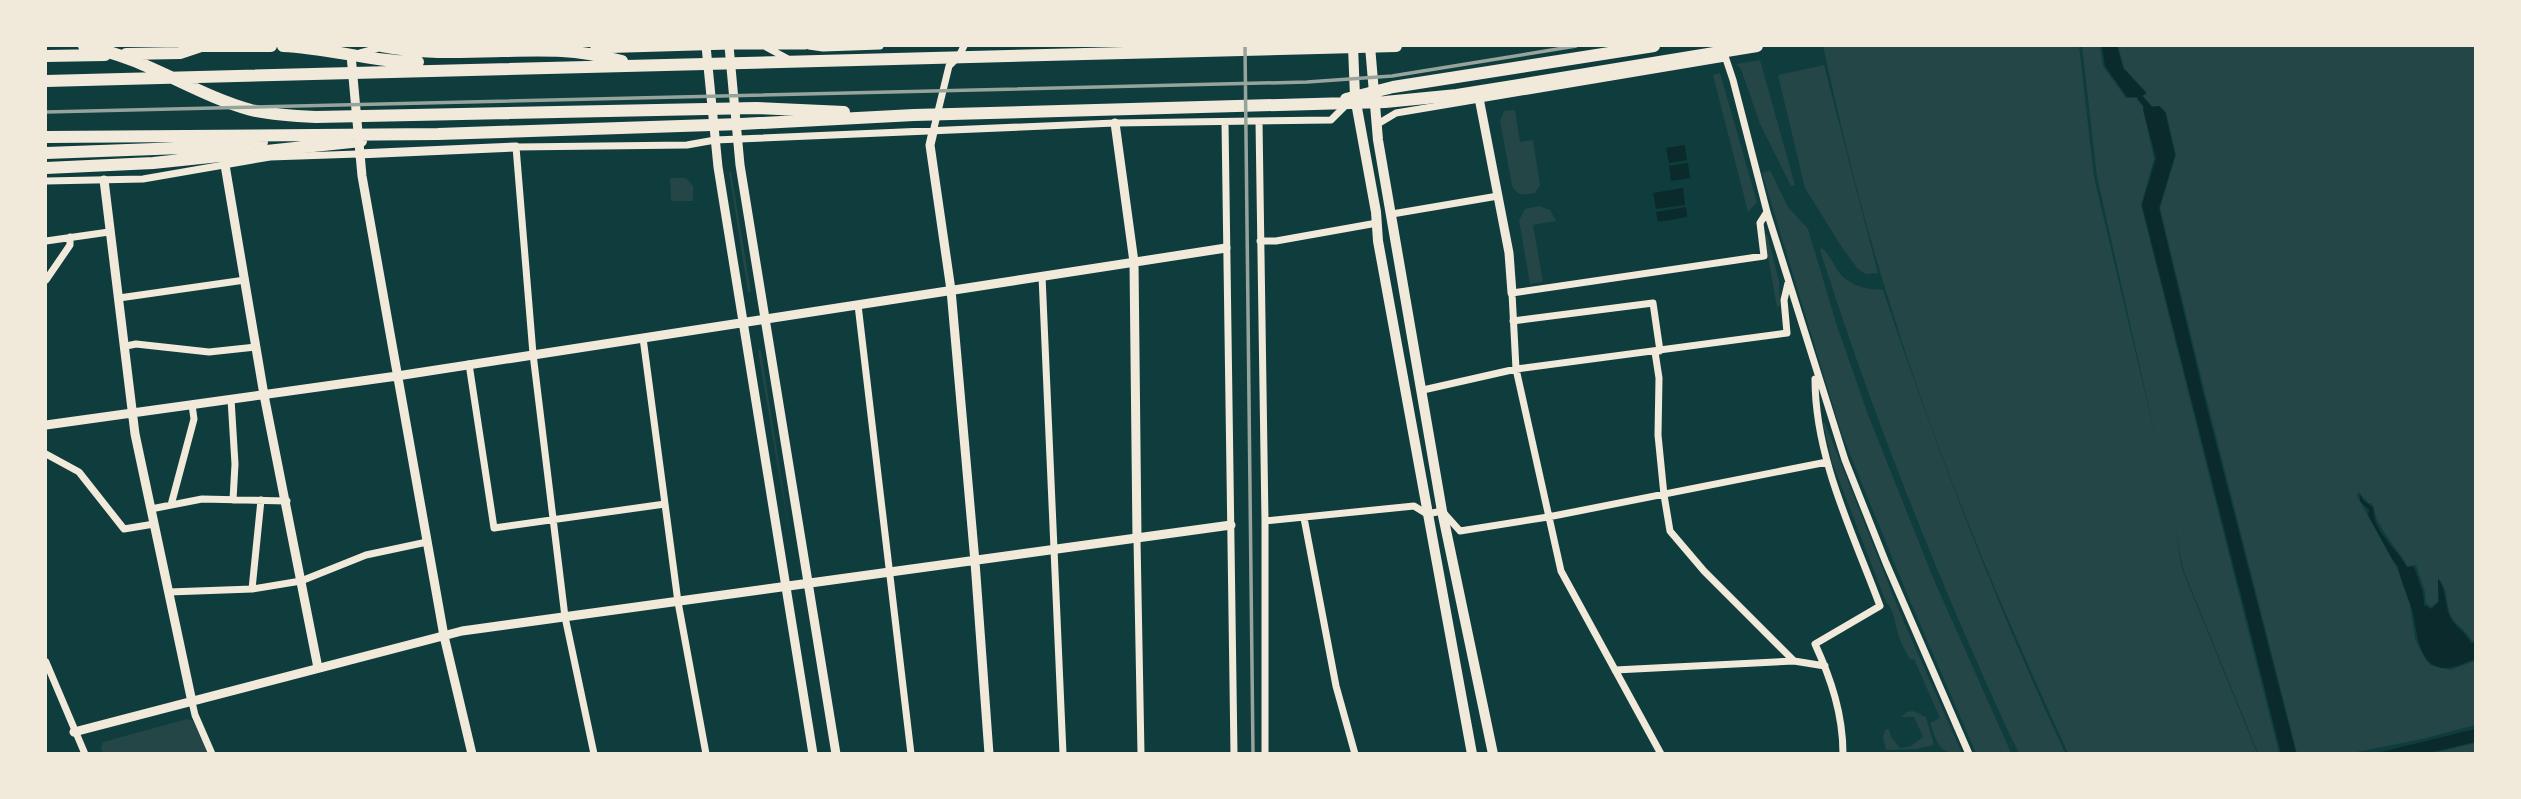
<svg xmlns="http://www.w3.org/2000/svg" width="2521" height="799" font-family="Arial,sans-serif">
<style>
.green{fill:#244646}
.water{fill:#0a2a2b}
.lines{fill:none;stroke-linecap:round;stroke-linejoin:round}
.minor{stroke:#f1e9da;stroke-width:7}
.tertiary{stroke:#f1e9da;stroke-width:9}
.primary{stroke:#f1e9da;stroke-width:10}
.trunk{stroke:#f1e9da;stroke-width:12}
.rail{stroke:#97a49c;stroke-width:3.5}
</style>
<rect width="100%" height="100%" fill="#0f3d3e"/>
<path class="green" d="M1823 46H2079L2094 177 2156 439 2097 177 2082 46H2100L2103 66 2126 98H2136L2143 107 2154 159 2141 205 2279 753H2258L2183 569 2175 525 2182 569 2257 753H2068C1999 604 1934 449 1886 291 1861 211 1841 128 1823 46Z
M2118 46H2475V641H2472C2467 631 2457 626 2452 618 2445 605 2449 589 2438 578V601L2431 607 2426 603 2425 592 2416 565 2407 566C2399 551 2387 539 2379 523 2374 516 2376 509 2371 503H2368L2359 492 2357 496 2397 568 2410 605 2415 639 2425 658 2430 665 2450 670 2475 661V725L2422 739 2351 753H2297L2205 393 2160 208 2176 155 2166 112 2160 106H2152L2143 96 2147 93 2124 68Z
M1760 60 1795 185 1791 186 1760 124 1741 69 1736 64Z
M1824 65 1878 273 1866 274 1858 269 1843 249 1805 188 1778 75Z
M1720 73 1757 202 1748 212 1713 75Z
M1515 110 1520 142 1533 140 1540 185 1535 193C1524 195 1516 196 1512 185L1500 121 1504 111Z
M1770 170 1788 207 1808 229 1837 326 1867 412 1934 580 2011 753H1976L1907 594 1841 432 1762 173Z
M729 172H731L751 292H748Z
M670 178H686L693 186V201H671Z
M1539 206 1550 210 1556 221 1533 225 1543 282 1530 284 1519 220 1525 209Z
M1767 234 1779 281 1780 306 1777 307 1764 235Z
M1822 248C1829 254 1833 263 1838 271 1849 286 1865 289 1883 290 1936 448 1995 602 2065 753H2019L2008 731C1936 574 1872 414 1820 250Z
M760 350 761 351 793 554 758 351Z
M1823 423H1825L1902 618 1962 753C1938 754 1938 744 1930 723L1940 718 1914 659 1910 660C1906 651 1900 642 1898 633 1894 622 1895 611 1886 602L1832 462Z
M1913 711 1926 717 1934 745 1917 749 1886 750 1883 737 1885 730 1889 729 1891 737 1900 748 1911 746 1923 737 1914 717H1901L1907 712Z
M187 719 193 721 208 753 104 754 101 749 103 742Z
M2475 743V753H2434Z"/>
<path class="water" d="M2102 46H2117L2123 68 2146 93 2142 96 2152 107 2159 106 2165 112 2175 155 2159 208 2203 393 2296 753H2281L2142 205 2156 158 2143 110 2144 107 2137 97H2127L2105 66Z
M1685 145 1687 160 1669 163 1666 148Z
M1688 163 1690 178 1671 181 1669 166Z
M1683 188 1685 205 1656 209 1653 193Z
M1686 207 1687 217 1658 222 1656 212Z
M2360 495 2364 501 2373 507C2374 534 2395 546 2407 567H2414L2423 593 2424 605 2431 609 2439 602 2438 579C2447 590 2444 605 2450 617 2454 626 2466 633 2471 643H2475V659C2464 663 2450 671 2438 667 2416 660 2417 626 2412 609 2407 594 2401 581 2398 566L2392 559 2368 515 2369 510 2360 501Z
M2475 729V742L2428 753H2377Z"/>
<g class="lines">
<path class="minor" d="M730 46H805
M809 46 823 48 880 46
M766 47 790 60
M593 50 729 46
M1723 50 1733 80 1767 212 1845 460 1886 563 1969 754
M360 53 386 46
M1259 121 1265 521
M1225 122 1234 754
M1376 125 1396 113 1725 58
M933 132 949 66 959 56 964 46
M46 181 143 179 270 157 358 154
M1392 214 1498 196
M46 241 109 232
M1260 241H1276L1377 223
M1042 276 1063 754
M46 280 70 245V237
M119 298 245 280
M858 305 911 754
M1513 321 1653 303 1660 351
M643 338 678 602 706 754
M126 346 136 344 209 352 256 347
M1655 352 1659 378 1658 435 1664 495 1670 531 1704 571 1794 661
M469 364 494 528 665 504
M1815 379C1815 458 1853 533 1880 606L1815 644C1831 679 1843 714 1843 754
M1423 390 1516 369 1787 333 1784 300 1788 283
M231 399 235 464 233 500
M46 454 79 472 124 529 154 524
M171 505 194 419 192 405
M151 509 202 499 287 501
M1304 518 1336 686 1355 754
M1137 539 1141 754
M252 589 261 500
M169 592 252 589 301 581 366 555 427 542
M46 662 85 754
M1615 670 1794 661 1825 666
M192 702 195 715 212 754
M594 754 565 617 533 354 516 147 687 145 715 140 1115 123 1331 120 1348 103
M1265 754V521L1414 506 1427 514 1442 511 1460 531 1548 517 1827 462
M1661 754 1561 571 1516 369 1512 293 1764 256 1760 223 1767 212"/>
<path class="tertiary" d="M706 46 718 167 813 754
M729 46 740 165 836 754
M351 55 362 176 444 636 472 754
M1479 98 1509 253 1512 293
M1115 123 1134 262 1137 539
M933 132 930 145 951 290 975 562 989 754
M358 154 516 147
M225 165 264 395 318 668
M104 180 135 434 192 702
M46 425 397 376 1226 248
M74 732 462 631 1231 525"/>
<path class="primary" d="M1353 46 1355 97 1376 212 1378 241 1472 754
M1370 46 1378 140 1442 511 1493 754"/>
<path class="trunk" d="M84 46C145 57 193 94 251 110 273 115 294 116 316 117L756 108 844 112
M283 46C329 48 372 62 418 62
M382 46C441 58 502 48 562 51 583 52 602 56 622 61
M126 54 180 53 201 46H271
M46 56 105 55
M46 81 1396 46
M1346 99 1393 87 1654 46
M46 137 438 134 741 124 914 115 1385 102 1457 95 1757 46
M46 153 209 147 262 142
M46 168 153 163 361 141"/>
<path class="rail" d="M1245 46 1253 754
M46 112 1307 82 1392 76 1576 46"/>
</g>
<rect width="2521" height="799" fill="none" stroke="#f1e9da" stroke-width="94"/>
</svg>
